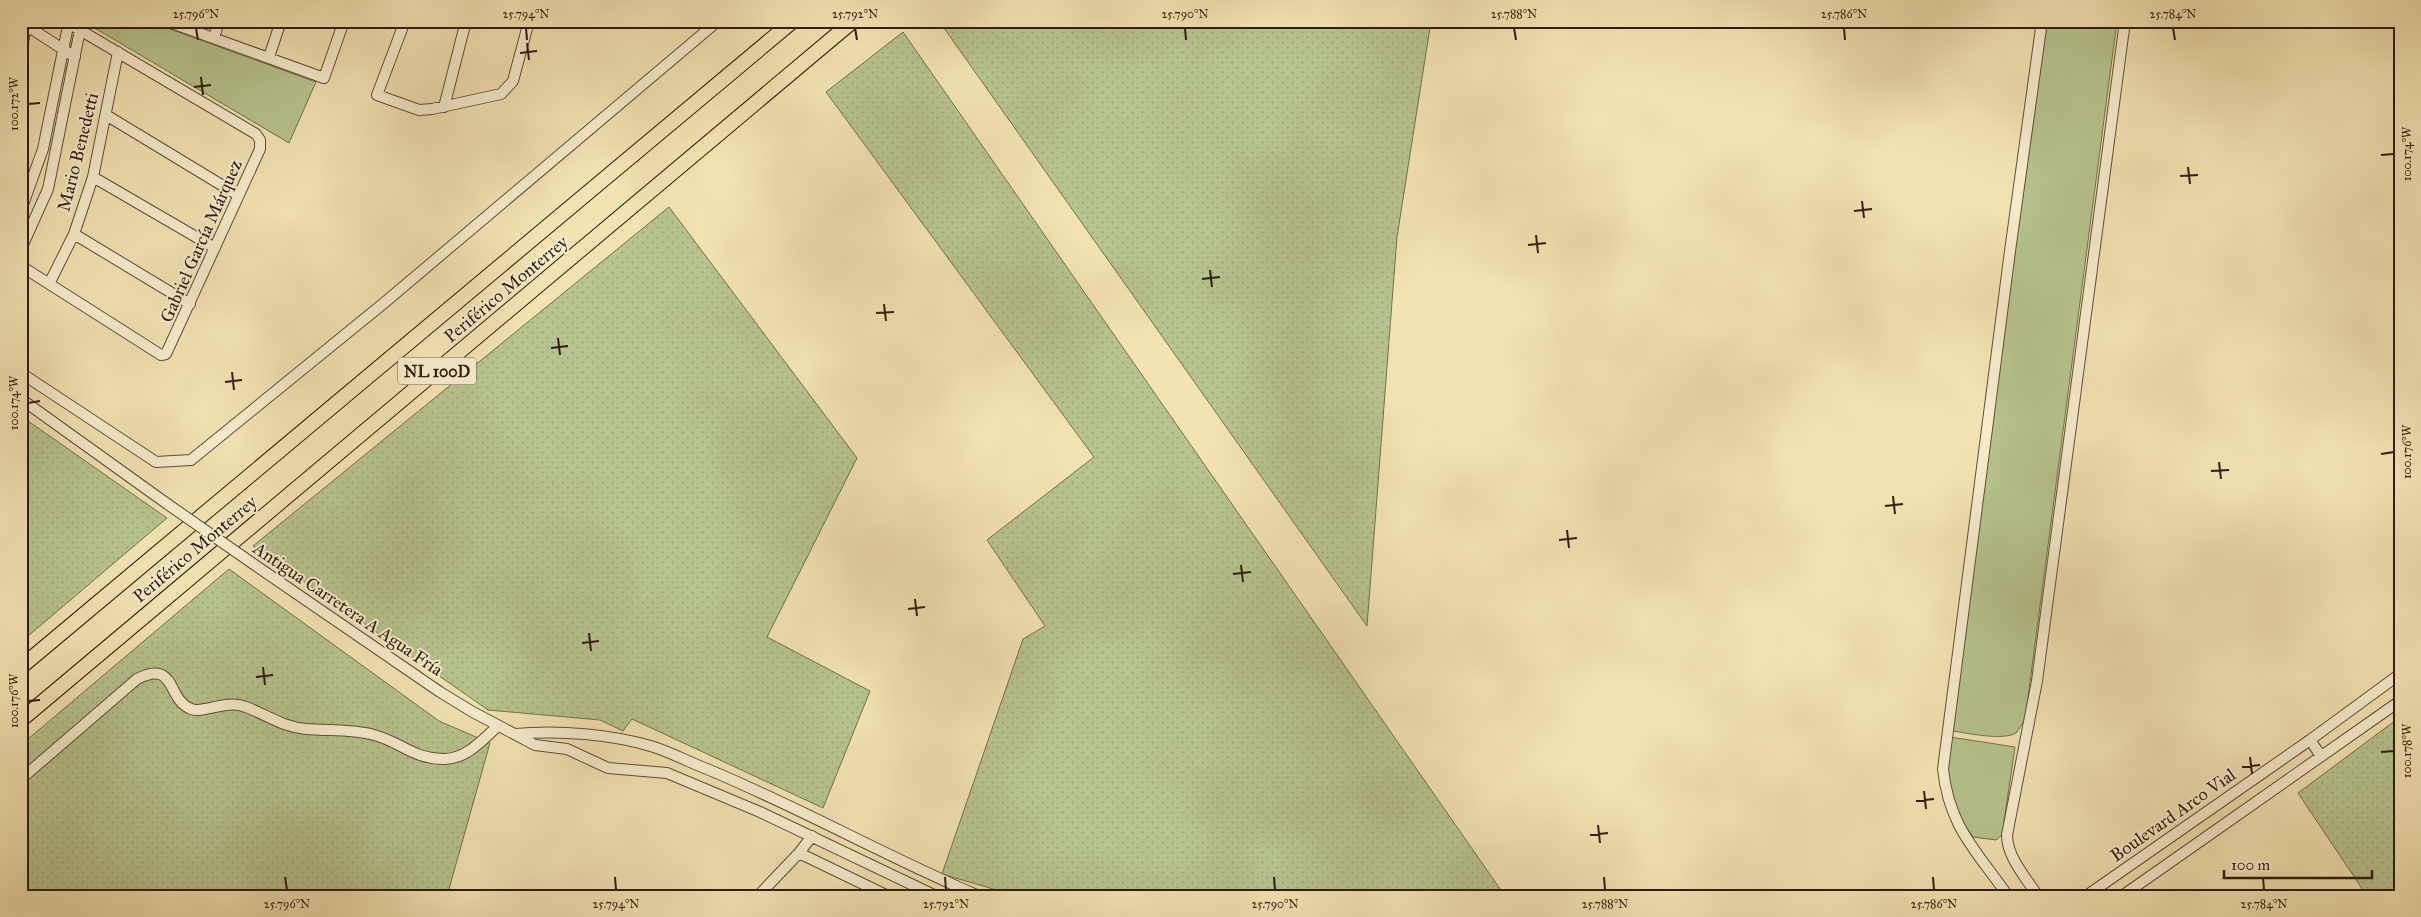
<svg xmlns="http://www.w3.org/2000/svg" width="2421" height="917" font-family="'IM FELL Great Primer',serif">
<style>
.grass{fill:url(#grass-dots);stroke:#74704e}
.park{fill:#b7c48f;stroke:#74704e}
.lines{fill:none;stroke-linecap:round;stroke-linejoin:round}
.minor-casing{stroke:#614d36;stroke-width:12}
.highway-casing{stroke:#301b0d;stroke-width:16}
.minor{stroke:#f7edce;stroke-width:10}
.highway{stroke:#f3e3b3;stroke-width:14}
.minor-bridge-casing{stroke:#614d36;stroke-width:12;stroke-linecap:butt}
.minor-bridge{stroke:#f7edce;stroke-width:10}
.ticks{fill:none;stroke:#301b0d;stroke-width:2}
.labels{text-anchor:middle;stroke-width:4;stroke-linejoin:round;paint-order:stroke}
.shield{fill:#f7edce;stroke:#6c5a47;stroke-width:1}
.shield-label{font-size:16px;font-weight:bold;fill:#301b0d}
.street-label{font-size:18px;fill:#301b0d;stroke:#f7edce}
.neatline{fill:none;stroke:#301b0d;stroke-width:2}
.ticks-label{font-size:12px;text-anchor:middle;fill:#301b0d}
</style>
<defs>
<pattern id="grass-dots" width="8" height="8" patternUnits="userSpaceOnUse" patternTransform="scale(1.25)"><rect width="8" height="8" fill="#b7c48f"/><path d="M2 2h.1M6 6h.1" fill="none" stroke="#9ea87a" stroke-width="1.8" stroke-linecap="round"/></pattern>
</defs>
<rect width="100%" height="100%" fill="#f3e3b3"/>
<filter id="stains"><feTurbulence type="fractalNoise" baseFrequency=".004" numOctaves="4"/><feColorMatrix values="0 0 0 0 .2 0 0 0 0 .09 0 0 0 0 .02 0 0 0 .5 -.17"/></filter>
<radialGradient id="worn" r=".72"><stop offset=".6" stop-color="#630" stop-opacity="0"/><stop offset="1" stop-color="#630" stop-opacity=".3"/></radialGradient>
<path class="grass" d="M939 21H1431L1397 237 1367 626Z
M903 32 1505 896H1017L942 874 1023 639 1045 626 987 540 1094 457 826 92Z
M669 207 857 458 767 637 870 691 823 808 632 719 623 731 600 720 488 710 253 546Z
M21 416 167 518 21 642Z
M229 569 439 721 490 743 447 896H21V745Z
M2400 717V896H2367L2298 793Z"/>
<path class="park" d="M89 21H148L316 82 289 143 88 24Z
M2047 21H2117L2025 720C2022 723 2019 730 2016 733 2003 741 1967 733 1953 731L1950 723Z
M1950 737 2015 747 2002 835 1996 840 1973 837 1959 817 1945 768Z"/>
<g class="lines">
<defs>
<path id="minor" d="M166 21 324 78 344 21
M405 21 377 95 419 110 432 109 501 94 513 81 529 21
M21 22 75 57
M214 38 219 21
M21 52 26 26
M269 57 281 21
M444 107 466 21
M106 115 238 195
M93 177 215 248
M21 210 43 149 69 21
M74 234 190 304
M21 249 48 189 80 30 84 21
M21 266 161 355 166 354 260 149V140L256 134 68 23
M49 284 74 234 93 177 118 52
M21 373 156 462 191 460 384 303 718 21
M21 399 166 503
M252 563 440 692 471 711 535 745 567 749 608 768 667 773 760 812 936 896
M515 734C558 730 612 734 654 747 672 753 689 762 707 769 799 807 887 857 979 896
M2310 740 2321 756
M21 779 137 679C177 659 166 699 191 709 203 714 226 699 246 707 267 715 283 727 306 729 329 731 352 729 374 735 399 741 415 760 445 759 468 758 482 740 498 726
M799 853 888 896
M758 896 799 853 812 836
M2008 896C1976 850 1949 827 1943 769L2010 251 2042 21
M2038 896C2026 878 2007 857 2007 835L2037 681 2125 21
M2086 896 2310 740 2400 674
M2122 896 2400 701"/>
<path id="highway" d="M21 667 793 21
M21 720 853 21"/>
</defs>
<use href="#minor" class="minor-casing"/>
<use href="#highway" class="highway-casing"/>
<use href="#minor" class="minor"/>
<use href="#highway" class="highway"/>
<defs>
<path id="minor-bridge" d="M166 503 252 563"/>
</defs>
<use href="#minor-bridge" class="minor-bridge-casing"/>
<use href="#minor-bridge" class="minor-bridge"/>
</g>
<path class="ticks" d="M196 28 198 40M526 28 527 40M855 28 857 40M1185 28 1186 40M1514 28 1516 40M1844 28 1845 40M2173 28 2175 40M527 43 529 60M520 53 537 51M201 77 203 95M194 87 211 85M28 104 40 103M2381 155 2394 154M2188 167 2190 184M2180 176 2198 175M1862 201 1864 218M1854 211 1872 209M1536 235 1538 253M1528 245 1546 243M1210 270 1212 287M1202 279 1220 277M884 304 886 321M876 313 894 312M558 338 560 355M551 348 568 346M232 372 234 390M225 382 242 380M28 403 40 401M2381 454 2394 452M2219 462 2221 479M2211 471 2229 470M1893 496 1895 514M1885 506 1903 504M1567 530 1569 548M1559 540 1577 538M1241 565 1243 582M1233 574 1251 572M915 599 917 616M908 609 925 607M589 633 591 651M582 643 599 641M263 667 265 685M256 677 273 675M28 701 40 700M2381 752 2394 751M2250 757 2252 774M2242 767 2260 765M1924 791 1926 809M1916 801 1934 799M1598 825 1600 843M1590 835 1608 833M285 877 287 890M615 877 616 890M945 877 946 890M1274 877 1275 890M1604 877 1605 890M1933 877 1934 890M2263 877 2264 890"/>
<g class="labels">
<rect class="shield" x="398" y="357.5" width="78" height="27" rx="4"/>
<g class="shield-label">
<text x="437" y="377">NL 100D</text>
</g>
<g class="street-label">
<text transform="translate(78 152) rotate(-76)" y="6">Mario Benedetti</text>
<text transform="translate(201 241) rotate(-66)" y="6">Gabriel García Márquez</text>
<text transform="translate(506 289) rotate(-40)" y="6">Periférico Monterrey</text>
<text transform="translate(195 549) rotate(-40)" y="6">Periférico Monterrey</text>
<text transform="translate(348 609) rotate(34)" y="6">Antigua Carretera A Agua Fría</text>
<text transform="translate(2173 815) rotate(-35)" y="6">Boulevard Arco Vial</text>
</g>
</g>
<rect width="2421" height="917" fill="none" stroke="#f3e3b3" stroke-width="55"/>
<path d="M2224 870v8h148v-8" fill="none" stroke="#301b0d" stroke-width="2.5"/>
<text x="2231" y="870" font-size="15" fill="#301b0d" stroke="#f7edce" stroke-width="4" paint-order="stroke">100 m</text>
<rect x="28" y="28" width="2366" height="862" class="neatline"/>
<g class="ticks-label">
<text x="196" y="18">25.796°N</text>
<text x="526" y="18">25.794°N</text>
<text x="855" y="18">25.792°N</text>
<text x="1185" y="18">25.790°N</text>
<text x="1514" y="18">25.788°N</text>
<text x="1844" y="18">25.786°N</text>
<text x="2173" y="18">25.784°N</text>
<text transform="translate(14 104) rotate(-90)" y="4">100.172°W</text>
<text transform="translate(2407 154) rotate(-90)" y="4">100.174°W</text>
<text transform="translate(14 403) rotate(-90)" y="4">100.174°W</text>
<text transform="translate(2407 452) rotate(-90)" y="4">100.176°W</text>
<text transform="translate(14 701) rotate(-90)" y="4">100.176°W</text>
<text transform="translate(2407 751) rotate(-90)" y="4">100.178°W</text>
<text x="287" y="908">25.796°N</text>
<text x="616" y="908">25.794°N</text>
<text x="946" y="908">25.792°N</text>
<text x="1275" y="908">25.790°N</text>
<text x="1605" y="908">25.788°N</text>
<text x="1934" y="908">25.786°N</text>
<text x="2264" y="908">25.784°N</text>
</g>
<rect width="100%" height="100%" filter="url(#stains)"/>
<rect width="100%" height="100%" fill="url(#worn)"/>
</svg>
